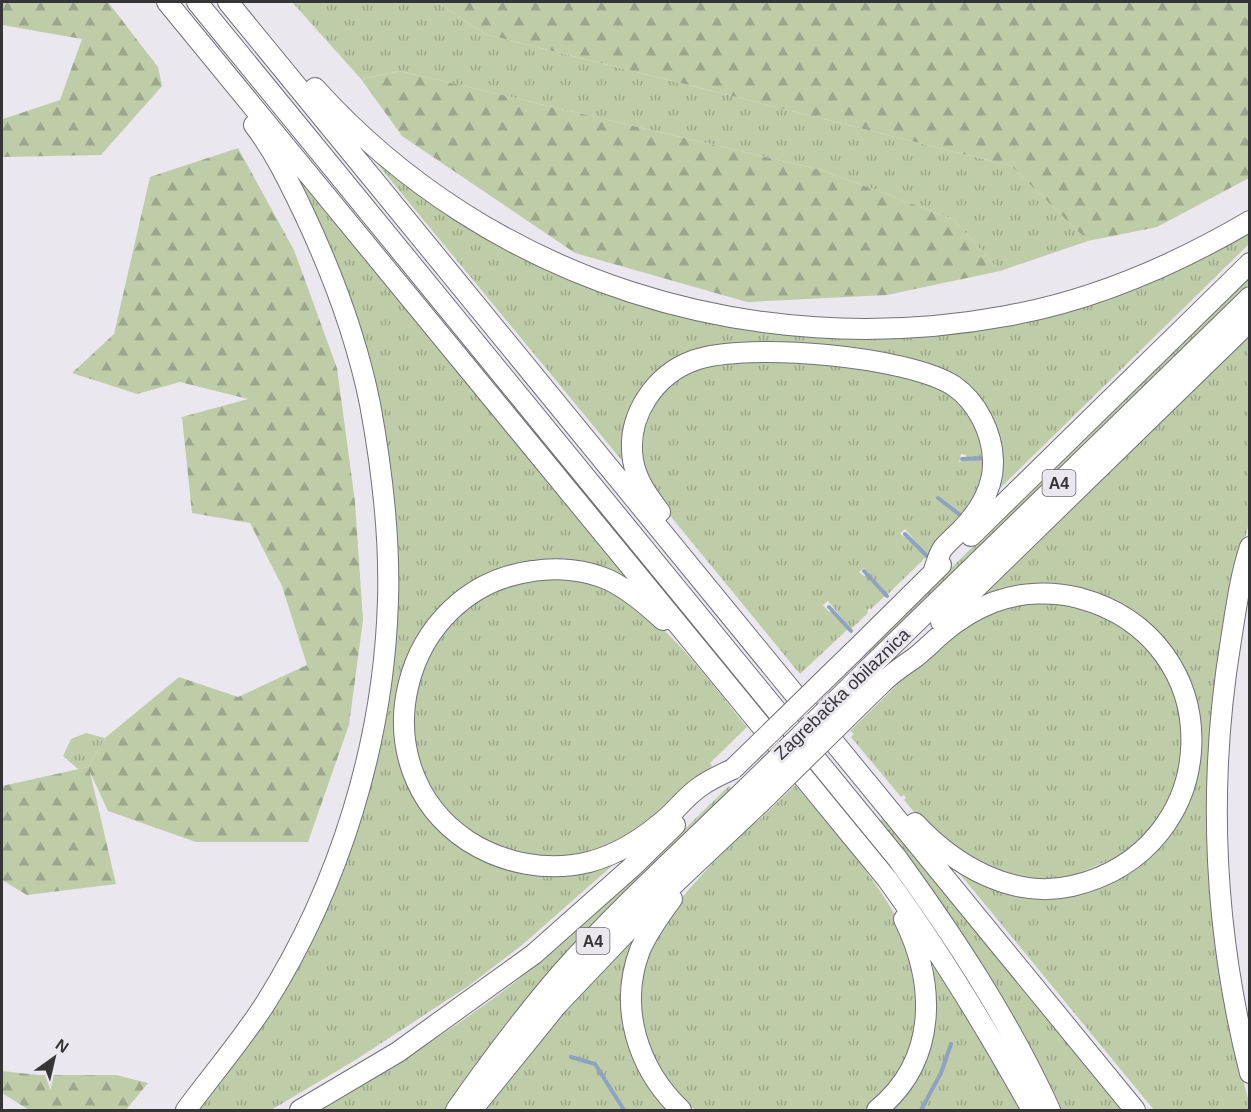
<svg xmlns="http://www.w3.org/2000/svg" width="1251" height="1112" font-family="Arial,sans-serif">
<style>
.grass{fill:url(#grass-tufts)}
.forest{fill:url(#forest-firs)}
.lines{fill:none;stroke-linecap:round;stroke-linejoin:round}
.stream{stroke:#8fa2c1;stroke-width:4}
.highway-casing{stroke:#737178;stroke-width:22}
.highway{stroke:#fff;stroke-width:20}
.highway-bridge-casing{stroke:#737178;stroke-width:22;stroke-linecap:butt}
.highway-bridge{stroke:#fff;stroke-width:20}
.labels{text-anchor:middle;stroke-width:6;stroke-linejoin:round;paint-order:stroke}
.shield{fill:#eae7ef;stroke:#6b6a6e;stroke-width:1.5}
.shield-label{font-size:16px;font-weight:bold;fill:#353437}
.street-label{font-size:18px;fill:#353437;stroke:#eae7ef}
</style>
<defs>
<pattern id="grass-tufts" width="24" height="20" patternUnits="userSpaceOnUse" patternTransform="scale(1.5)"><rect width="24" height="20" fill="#bfcca8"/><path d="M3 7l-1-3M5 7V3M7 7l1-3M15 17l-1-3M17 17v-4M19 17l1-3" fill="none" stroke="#9ca68a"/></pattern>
<pattern id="forest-firs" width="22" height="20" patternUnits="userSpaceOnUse" patternTransform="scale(1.5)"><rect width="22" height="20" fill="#bfcca8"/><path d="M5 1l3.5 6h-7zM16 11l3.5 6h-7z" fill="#9ca68a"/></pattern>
</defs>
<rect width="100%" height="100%" fill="#eae7ef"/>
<path class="grass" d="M292 2H436L485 34 1011 166 1088 241 1000 271 953 219 821 170 400 71 361 79Z
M365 149 396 174 663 310 980 328 1249 230V244L996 492 1000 469 945 372 918 361 875 353 695 351 677 357 656 374 624 463Z
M282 157 632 583 549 561 523 563 493 572 474 581 435 612 419 635 409 652 400 679 396 725 466 850 612 862 613 865 522 945 467 987 357 1059 271 1110H195L249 1039 377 747 387 452Z
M1249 277V284L871 654 867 650Z
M1249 334V522L1235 582 1222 648 1231 1033 1249 1103V1110H1154L960 874 1001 891 1068 895 1099 887 1126 873 1151 854 1170 832 1184 809 1195 778 1199 746 1153 630 1122 606 1081 590 990 595 979 598Z
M725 361H799L881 369 946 390 972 415 986 457 966 458V455L961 454 959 462 965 460 985 459 983 479 964 517 955 510 963 518 927 555 905 529 900 534 912 542 926 557 887 595 864 568 859 572 864 576 866 575 886 595 871 609 869 608 867 611 868 613 851 629 828 601 823 605 829 612 832 611 848 629 800 674 663 507 653 492 640 456 645 417 671 380 683 372Z
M544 577C560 578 578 579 594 584 655 603 707 679 747 727L710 763 712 766C680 796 641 835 599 849 503 881 400 808 414 703 416 687 419 670 427 655 431 649 437 643 441 637 448 628 455 616 464 609 487 591 516 585 544 577Z
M1036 601 1072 604 1120 623 1160 663 1177 697 1184 732 1176 786 1159 822 1129 852 1062 880H1027L970 860 921 820 904 800 906 798 904 795 901 797 851 737 854 734 851 731 848 733 897 685 895 682 934 647 993 610Z
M86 733 105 738 88 767 78 769 63 756 71 739Z
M795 785C829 826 897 899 910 950 913 960 913 971 915 981 919 1007 919 1024 909 1049 900 1073 885 1094 864 1110H696C674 1096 662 1075 652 1052 608 957 693 883 753 823L759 820Z
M729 786 732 790 483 1058 446 1110H320C398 1064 476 1016 546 957 610 904 669 844 729 786Z
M884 818 1124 1110H1061C1015 1007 951 909 880 821Z
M641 929 622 994 625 1033 639 1073 668 1110H486L560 1018Z
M933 963 935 964 963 1007 1022 1110H891L914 1081 928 1049 936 1017Z"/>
<path class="forest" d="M2 2H108L158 67 162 86 101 155 2 157 3 119 60 100 82 39 2 25Z
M436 2H1249V178L1157 227 1088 241 1011 166 485 34Z
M400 71 821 170 953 219 1000 271 887 295 747 302 575 253 402 136 361 79Z
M238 148 294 250 337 368 355 502 363 620 349 725 308 842H196L108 811 90 772 116 884 27 895 2 880V786L88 767 105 738 179 677 238 697 307 665 282 586 250 523 192 513 182 417 248 399 180 382 137 394 72 373 114 334 150 177Z
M2 1071 38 1075H116L148 1083 126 1110H29L2 1093Z"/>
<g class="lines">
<path class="stream" d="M962 459 987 458
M938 498 964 518
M905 534 927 556
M864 571 887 596
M829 607 851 631
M571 1057 595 1064 624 1110
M921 1110 941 1073 951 1044"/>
<defs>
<path id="highway" d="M167 2 887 879C941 953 988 1031 1032 1110
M197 2 897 858C955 938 1009 1020 1050 1110
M228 2 1135 1110
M315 88C489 281 753 363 1006 316 1092 301 1175 265 1250 221
M660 512C648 496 636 480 633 460 626 416 655 374 695 360 748 342 908 356 954 386 977 402 992 432 993 460 994 487 980 510 962 529 956 535 949 541 943 548 938 555 936 565 933 573
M971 536 1250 263
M1250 547C1240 577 1236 609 1231 640 1207 785 1214 931 1250 1073
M663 620C647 605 629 590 609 580 586 570 558 567 533 571 401 588 355 766 468 841 504 864 548 872 589 862 620 854 648 835 671 814 680 805 690 793 701 786 711 779 722 774 733 769
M941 622 1250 321
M854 651 941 565
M868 669 1250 297
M881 684C891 674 901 667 913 659 924 651 934 640 944 632 959 619 976 609 994 602 1021 592 1052 591 1079 598 1233 639 1227 850 1072 886 1013 900 954 865 915 823
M672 899C660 915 648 932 640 950 618 1008 638 1069 681 1110
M186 1110C212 1075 241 1041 265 1004 340 885 384 741 388 600 390 534 382 469 370 404 356 335 332 272 302 209 288 180 274 151 254 125
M300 1110 398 1052 534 954 632 867 675 825
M456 1110C489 1063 524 1016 562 972 620 907 685 848 748 787
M472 1110 557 1005 654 903 760 803
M877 1110C938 1060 936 984 904 919"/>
</defs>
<use href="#highway" class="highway-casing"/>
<use href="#highway" class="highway"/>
<defs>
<path id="highway-bridge" d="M733 769 854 651
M748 787 868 669
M760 803 881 684"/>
</defs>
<use href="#highway-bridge" class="highway-bridge-casing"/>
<use href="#highway-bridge" class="highway-bridge"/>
</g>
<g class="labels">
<g class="shield">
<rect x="1042.5" y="470" width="33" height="26" rx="4.5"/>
<rect x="576.5" y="928" width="33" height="26" rx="4.5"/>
</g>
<g class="shield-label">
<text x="1059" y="489">A4</text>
<text x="593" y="947">A4</text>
</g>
<g class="street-label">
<text transform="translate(842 694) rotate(-44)" y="6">Zagrebačka obilaznica</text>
</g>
</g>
<rect width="1251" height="1112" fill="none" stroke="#353437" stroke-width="6"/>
<g transform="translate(54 1058) rotate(34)" stroke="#eae7ef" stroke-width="4.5" paint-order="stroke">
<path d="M0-4.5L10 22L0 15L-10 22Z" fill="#353437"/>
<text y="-9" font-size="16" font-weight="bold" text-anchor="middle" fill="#353437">N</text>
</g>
</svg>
